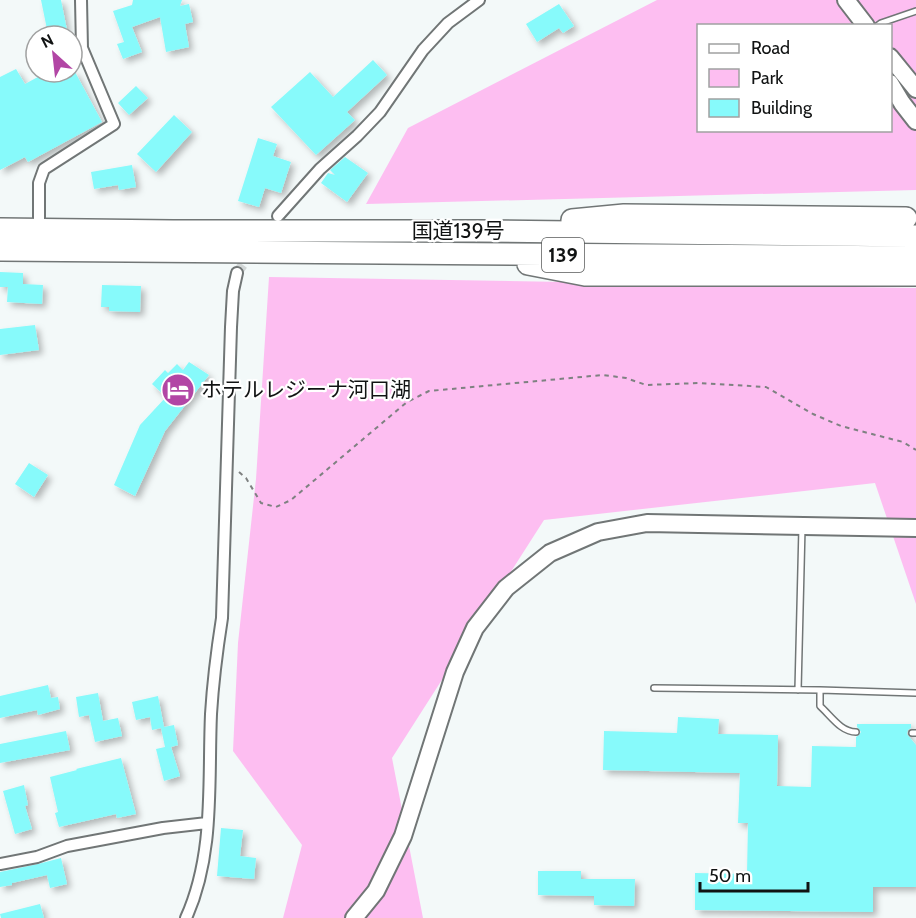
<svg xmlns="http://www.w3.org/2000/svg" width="916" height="918" font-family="Cabin,'Noto Sans JP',sans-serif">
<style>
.green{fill:#fdbef1;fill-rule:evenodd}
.building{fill:#87fafb;filter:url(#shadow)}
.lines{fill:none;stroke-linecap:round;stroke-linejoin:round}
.street-tunnel{stroke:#d1d6d6;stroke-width:10;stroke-dasharray:10 5;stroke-linecap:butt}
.lane-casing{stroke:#717676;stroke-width:8}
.street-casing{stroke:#717676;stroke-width:14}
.secondary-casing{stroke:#717676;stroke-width:20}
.highway-casing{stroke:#717676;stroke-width:24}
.path{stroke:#7e8181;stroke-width:2;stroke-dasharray:4.5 4.5;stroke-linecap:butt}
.lane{stroke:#fff;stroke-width:5}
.street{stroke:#fff;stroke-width:10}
.secondary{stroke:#fff;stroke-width:16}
.highway{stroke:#fff;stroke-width:21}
.labels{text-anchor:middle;stroke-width:4.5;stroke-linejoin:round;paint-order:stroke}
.shield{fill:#fff;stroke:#585a5a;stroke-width:1.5}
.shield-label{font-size:20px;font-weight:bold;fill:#111313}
.street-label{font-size:21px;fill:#111313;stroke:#fff}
.poi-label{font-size:21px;fill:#111313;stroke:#fff;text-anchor:start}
</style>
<defs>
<filter id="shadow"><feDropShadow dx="4" dy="4" stdDeviation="3" flood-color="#0004"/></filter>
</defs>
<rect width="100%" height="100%" fill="#f3f9f9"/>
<path class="green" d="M657 0H916V190L366 204 408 128ZM698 26H890V130H698Z
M269 277 916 288V604L875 483 544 520 392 758 423 918H283L302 845 233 751 238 643 256 479Z"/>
<path class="building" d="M41 0H61L67 30 48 34Z
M133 0H182L180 6 189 4 193 22 185 24 189 47 166 52 160 17 132 27 142 52 123 59 117 44 124 42 113 11 132 5Z
M559 4 574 26 563 33 559 28 537 42 526 24Z
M373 60 387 75 347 112 355 120 316 155 271 107 310 72 333 97Z
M16 69 25 84 47 72H75L102 122 28 162 25 157 0 170V77Z
M136 86 148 98 129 115 118 103Z
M174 115 192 132 156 172 137 154Z
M258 138 277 144 273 156 291 162 281 193 265 188 259 207 238 201Z
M345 157 368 173 347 202 321 183 328 173 335 175 330 170Z
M132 165 136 187 119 190 118 185 94 189 91 172Z
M0 272 23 273V284L43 285 42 304 7 302 8 287H0Z
M102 285 141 286 140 312 109 311V307H101Z
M35 325 39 350 0 355V329Z
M189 362 209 375 165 431 135 496 114 485 140 425 166 397 152 384 165 370 168 373 177 364 183 370Z
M29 463 48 475 34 497 15 484Z
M48 685 51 698 58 697 60 709 38 715 37 710 0 718V696Z
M98 693 103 721 118 718 122 736 95 742 89 715 79 717 76 697Z
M158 696 164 727 174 725 178 745 171 747 180 776 164 781 156 749 165 747 161 728 152 730 150 717 136 720 132 702Z
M678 717 719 719 718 734 778 735 777 786 811 787 812 746 856 747V737L859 735 861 732 859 729 857 727V724H911V728L908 730 907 734 916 745V887H873V912L695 910V873L747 874 748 823H738L740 773 603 770 604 731 677 733Z
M66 731 70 750 0 763V744Z
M121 758 136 814 117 818 116 814 59 827 55 813 58 812 50 777 77 770 76 769Z
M24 785 28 805 25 806 32 829 15 834 3 791Z
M221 828 243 830 240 856 256 858 254 879 217 876Z
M61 858 67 884 50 888 47 875 12 883V885L0 887V872L38 864Z
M538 871H581V879H635L634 906 594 905V896L538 895Z
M40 904 44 918H1L0 914Z"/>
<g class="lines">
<path class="street-tunnel" d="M237 273 253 251"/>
<defs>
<path id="lane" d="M877 26 881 23 916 11
M654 688 820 690 916 693
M798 690 802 527
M820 690V706C831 716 841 732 856 732
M912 733H916"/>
<path id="street" d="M278 216 320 169 357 136 380 112 423 50 448 23 479 0
M39 229V183L44 169 114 124 82 48 81 0
M0 864 37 857 67 846 163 828 207 823
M186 918C215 854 208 782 211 714 213 681 217 650 222 618L231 327 233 291 237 273"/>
<path id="secondary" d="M846 0 866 26
M890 57 916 89
M890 83 902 103 916 121
M354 918 376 891 403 836 455 672 475 628 506 588 550 553 598 532 647 523 916 528"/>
<path id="highway" d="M572 220 624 215 906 218
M0 229 173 231H479L916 236
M0 250 916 257
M528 264 585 275H916"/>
</defs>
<use href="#lane" class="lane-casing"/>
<use href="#street" class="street-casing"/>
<use href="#secondary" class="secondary-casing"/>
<use href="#highway" class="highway-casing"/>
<path class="path" d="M239 472 246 478 261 503 276 507 291 500 407 402 429 391 603 375 626 378 646 385 699 383 766 387 813 414 841 426 903 442 916 450"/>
<use href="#lane" class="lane"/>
<use href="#street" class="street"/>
<use href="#secondary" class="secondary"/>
<use href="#highway" class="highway"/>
</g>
<defs>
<symbol id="hotel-disc" viewBox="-11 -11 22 22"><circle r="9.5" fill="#b246a5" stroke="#fff"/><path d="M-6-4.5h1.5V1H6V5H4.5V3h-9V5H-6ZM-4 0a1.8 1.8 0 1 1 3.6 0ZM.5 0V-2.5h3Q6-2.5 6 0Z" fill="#fff"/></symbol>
</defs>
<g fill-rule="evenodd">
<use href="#hotel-disc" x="159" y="371" width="38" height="38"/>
</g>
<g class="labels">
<rect class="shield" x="542" y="238" width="42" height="34" rx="4.5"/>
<g class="shield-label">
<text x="563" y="262">139</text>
</g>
<g class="street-label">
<text x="458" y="238">国道139号</text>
</g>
<g class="poi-label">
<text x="201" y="397">ホテルレジーナ河口湖</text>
</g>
</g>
<rect x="697" y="24" width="195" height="108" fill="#ffffff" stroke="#a0a1a1" stroke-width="1.5"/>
<rect x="709" y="44" width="30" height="9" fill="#ffffff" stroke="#a0a1a1" stroke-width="1.5"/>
<text x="751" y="54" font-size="18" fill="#111313">Road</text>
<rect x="709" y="69" width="30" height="18" fill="#fdbef1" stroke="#a0a1a1" stroke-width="1.5"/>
<text x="751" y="84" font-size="18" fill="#111313">Park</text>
<rect x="709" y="99" width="30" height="18" fill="#87fafb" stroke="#a0a1a1" stroke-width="1.5"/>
<text x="751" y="114" font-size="18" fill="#111313">Building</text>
<g transform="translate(54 54) rotate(333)"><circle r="28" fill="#ffffff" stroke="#a0a1a1" stroke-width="1.5"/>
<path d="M0-4.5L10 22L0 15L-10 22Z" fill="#b246a5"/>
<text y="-9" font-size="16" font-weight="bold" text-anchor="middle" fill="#111313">N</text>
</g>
<path d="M700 882v9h108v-9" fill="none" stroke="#111313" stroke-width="3"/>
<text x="709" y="882" font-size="18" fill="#111313" stroke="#ffffff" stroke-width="4.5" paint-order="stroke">50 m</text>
</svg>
